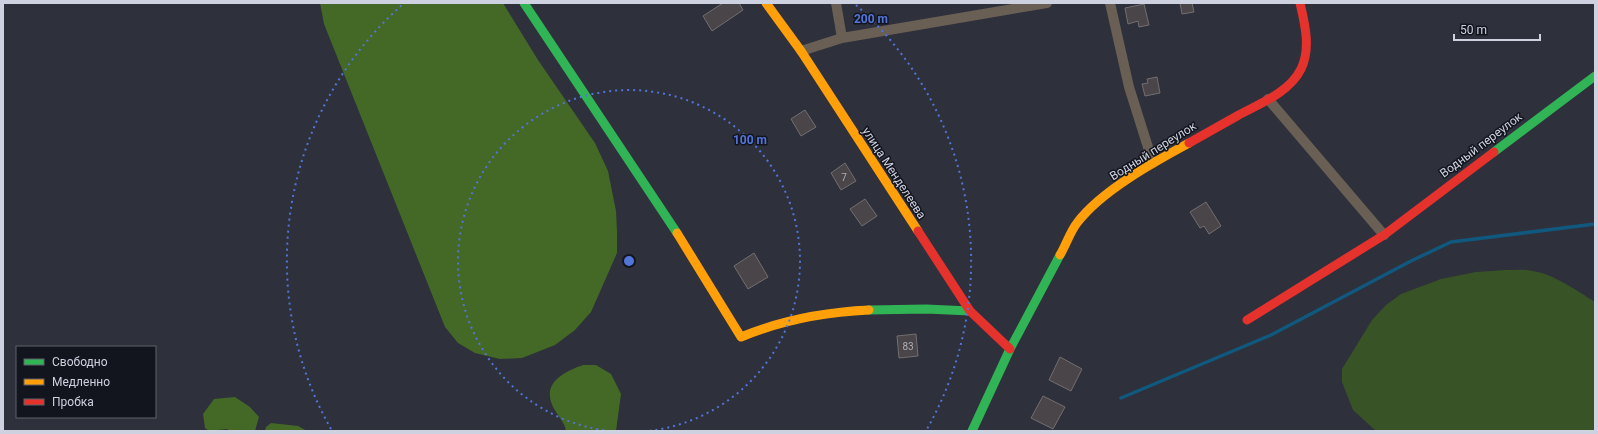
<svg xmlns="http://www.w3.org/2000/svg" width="1598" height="434" font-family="Roboto,sans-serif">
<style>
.green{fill:#385325}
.forest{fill:#446826}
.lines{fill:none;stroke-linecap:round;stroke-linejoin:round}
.stream{stroke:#10587d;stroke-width:3.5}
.building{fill:#4a4548;stroke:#736e70}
.street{stroke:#695f55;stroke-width:10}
.fast{stroke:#30b455;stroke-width:9}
.slow{stroke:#ff9f0a;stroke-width:9}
.jam{stroke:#e5322d;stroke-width:9}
.ring{fill:none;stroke:#5275da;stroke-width:2;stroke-dasharray:2 4}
.labels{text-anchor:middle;stroke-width:3;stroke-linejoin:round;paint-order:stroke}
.number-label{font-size:10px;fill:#adaeb9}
.street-label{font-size:12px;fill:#ced1df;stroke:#13151e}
.centre{fill:#5275da;stroke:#13151e;stroke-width:2}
.ring-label{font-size:12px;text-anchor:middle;font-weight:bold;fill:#5275da;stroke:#13151e;stroke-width:3;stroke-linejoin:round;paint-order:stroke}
</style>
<rect width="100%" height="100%" fill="#2e303b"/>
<path class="green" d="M1505 270C1514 270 1524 269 1533 271 1553 274 1578 291 1595 302V431H1376L1353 410 1342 382V369L1372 320 1386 305 1401 294 1441 279 1476 272Z"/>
<path class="forest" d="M320 3H503L538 60 595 143 608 171 616 211 617 231V253L591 312 575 330 555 345 522 358 500 359 475 353 458 343 445 327 324 24Z
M583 365H596L611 374 621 394 616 431H566C565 423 560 419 556 412 539 386 560 373 583 365Z
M235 397 250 407 259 417 255 431H230L227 429 209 431 205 428 203 414 214 399Z
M271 423 298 426 307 431H265L266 427Z"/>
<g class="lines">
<path class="stream" d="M1121 398 1271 335 1411 261 1451 242 1595 224"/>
</g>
<path class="building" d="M723 3H739L743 10 712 31 703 16Z
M1180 3H1192L1194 12 1182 14Z
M1144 4 1149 25 1139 27 1138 21 1128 24 1125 8Z
M1157 77 1160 93 1145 96 1142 84 1148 83 1147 79Z
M805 110 816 127 801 136 791 119Z
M845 163 856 181 841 190 831 173Z
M865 199 877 216 862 226 850 209Z
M1206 202 1221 226 1209 234 1204 226 1200 228 1190 212Z
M754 253 768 277 748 289 734 266Z
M916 334 918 356 899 358 897 336Z
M1060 357 1082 369 1071 391 1049 380Z
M1043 396 1065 407 1053 429 1031 418Z"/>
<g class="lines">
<path class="street" d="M836 3 842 38
M1110 3 1129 87 1153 163
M801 51 842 38 1047 3
M1268 99 1384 235"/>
<path class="fast" d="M524 3 677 233
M1494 152 1595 76
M869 310 926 309 970 311
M972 431 1010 349 1060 255"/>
<path class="slow" d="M766 3 801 51 918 231
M677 233 741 337C782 320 825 312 869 310
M1060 255C1066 245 1070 232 1077 223 1101 191 1154 162 1189 143"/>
<path class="jam" d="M1189 143C1205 134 1221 125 1237 116 1259 104 1289 93 1301 69 1311 49 1305 24 1300 3
M918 231 970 311 1010 349
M1247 320 1384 235 1494 152"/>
</g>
<g class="ring">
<path d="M610 431A171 171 0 1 1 648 431"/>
<path d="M331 429A342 342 0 0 1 402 5M856 5A342 342 0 0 1 927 429"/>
</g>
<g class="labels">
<g class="number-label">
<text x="844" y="181">7</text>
<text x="908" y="350">83</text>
</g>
<g class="street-label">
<text transform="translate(1481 145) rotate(-37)" y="4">Водный переулок</text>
<text transform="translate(1153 151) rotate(-32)" y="4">Водный переулок</text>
<text transform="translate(894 173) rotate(57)" y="4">улица Менделеева</text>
</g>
</g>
<circle cx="629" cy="261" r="6" class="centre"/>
<g class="ring-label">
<text x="871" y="23">200 m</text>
<text x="750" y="144">100 m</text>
</g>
<rect width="1598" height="434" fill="none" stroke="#ced1df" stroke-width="8"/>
<rect x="16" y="346" width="140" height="72" fill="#13151e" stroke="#5e606b"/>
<rect x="24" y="359" width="20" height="6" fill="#30b455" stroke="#5e606b"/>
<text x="52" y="366" font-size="12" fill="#ced1df">Свободно</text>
<rect x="24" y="379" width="20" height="6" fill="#ff9f0a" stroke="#5e606b"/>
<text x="52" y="386" font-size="12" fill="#ced1df">Медленно</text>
<rect x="24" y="399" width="20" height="6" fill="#e5322d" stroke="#5e606b"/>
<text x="52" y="406" font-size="12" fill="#ced1df">Пробка</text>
<path d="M1454 34v6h86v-6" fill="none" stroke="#ced1df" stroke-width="2"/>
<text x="1460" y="34" font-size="12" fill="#ced1df" stroke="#13151e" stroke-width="3" paint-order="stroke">50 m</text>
</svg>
